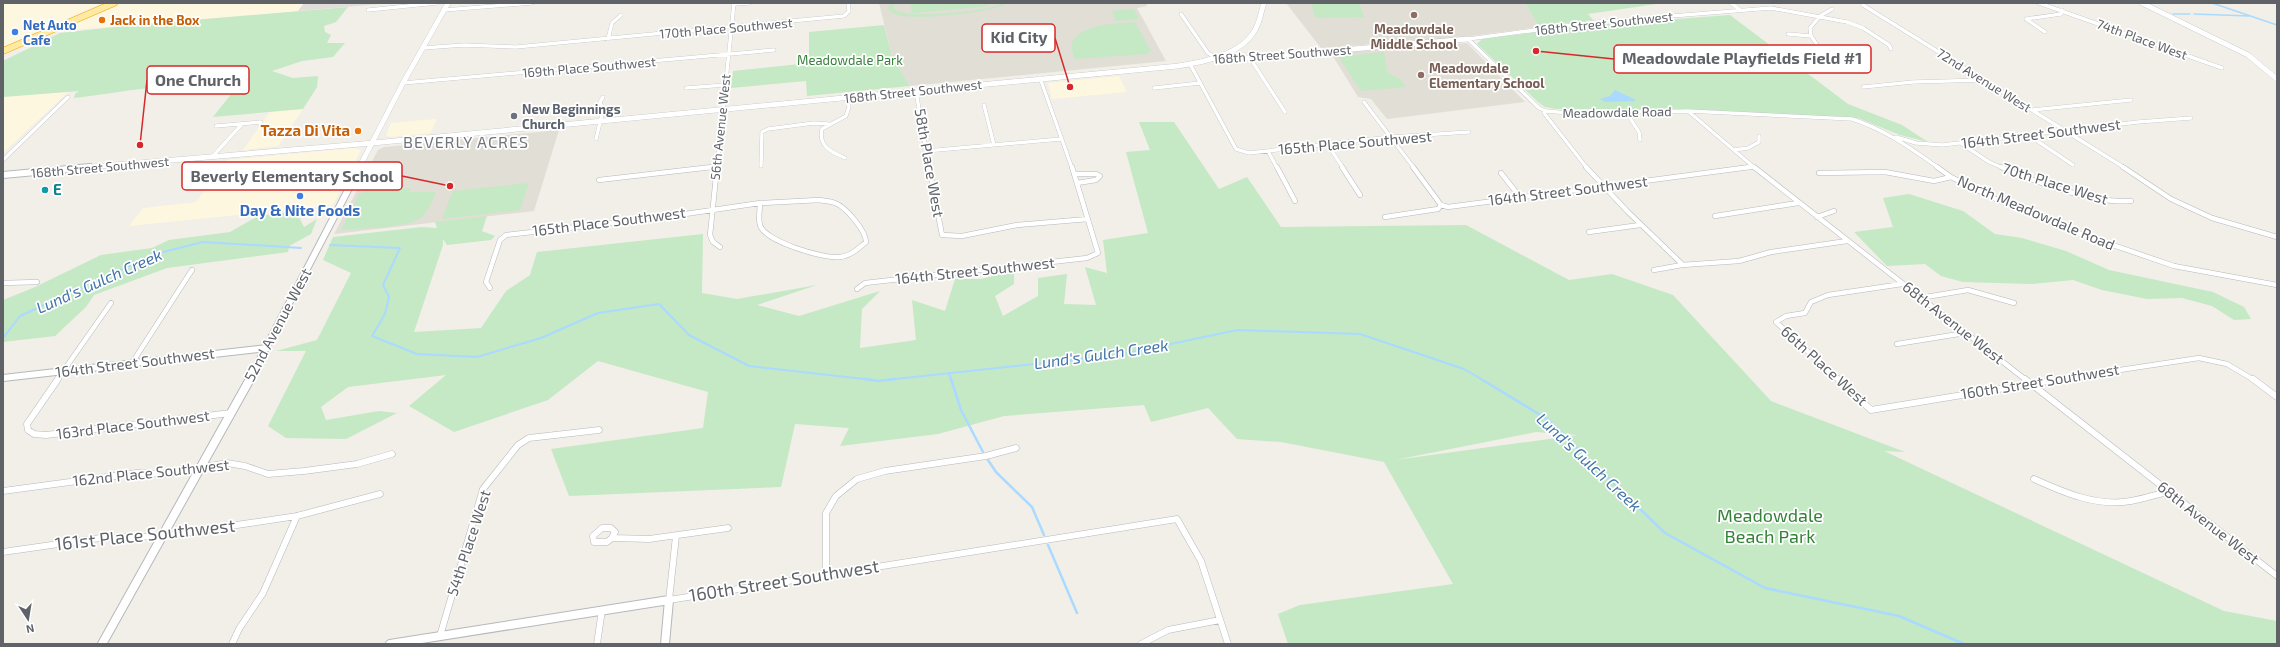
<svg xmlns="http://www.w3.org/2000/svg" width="2280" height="647" font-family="'Exo 2',sans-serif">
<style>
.commercial{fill:#fef7e0}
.industrial{fill:#e0deda}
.education{fill:#e1ded6}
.green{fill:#c5e8c5;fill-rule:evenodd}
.water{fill:#aadaff}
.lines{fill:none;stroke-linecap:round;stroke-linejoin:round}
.stream-far2{stroke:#aadaff;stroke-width:1.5}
.stream-far1{stroke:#aadaff;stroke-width:2}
.stream{stroke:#aadaff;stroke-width:2.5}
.minor-far2-casing{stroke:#b5b8bc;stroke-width:4}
.minor-far1-casing{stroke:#b5b8bc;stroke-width:5.5}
.minor-casing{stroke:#b5b8bc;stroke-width:7}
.tertiary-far2-casing{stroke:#b5b8bc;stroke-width:5.5}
.tertiary-far1-casing{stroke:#b5b8bc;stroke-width:8}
.tertiary-casing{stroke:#b5b8bc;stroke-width:10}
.secondary-far1-casing{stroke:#b6babf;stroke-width:5.5}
.secondary-casing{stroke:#b6babf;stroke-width:8}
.trunk-casing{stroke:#f9ab00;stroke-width:7}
.minor-far2{stroke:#fff;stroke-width:3.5}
.minor-far1{stroke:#fff;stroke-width:4.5}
.minor{stroke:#fff;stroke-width:6}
.tertiary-far2{stroke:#fff;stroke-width:5}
.tertiary-far1{stroke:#fff;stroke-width:6}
.tertiary{stroke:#fff;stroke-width:8}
.secondary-far1{stroke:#fff;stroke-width:5}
.secondary{stroke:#fff;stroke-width:6}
.trunk{stroke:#feeaa1;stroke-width:6}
.education-dot{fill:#8d6e63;stroke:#fff;stroke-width:1.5}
.food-dot{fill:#e8710a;stroke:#fff;stroke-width:1.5}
.shop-dot{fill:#3f7fe0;stroke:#fff;stroke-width:1.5}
.worship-dot{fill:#6b7280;stroke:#fff;stroke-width:1.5}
.culture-dot{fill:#0f9aa8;stroke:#fff;stroke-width:1.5}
.labels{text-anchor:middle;stroke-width:3.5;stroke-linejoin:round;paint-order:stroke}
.far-food-label{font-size:13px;font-weight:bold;fill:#c56008;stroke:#fff;text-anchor:start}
.far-street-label{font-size:13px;fill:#5f6368;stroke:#fff}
.far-shop-label{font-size:13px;font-weight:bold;fill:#366cbe;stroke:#fff;text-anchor:start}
.far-education-label{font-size:13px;font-weight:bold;fill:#785e54;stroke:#fff}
.far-park-label{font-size:13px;fill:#348238;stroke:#fff}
.far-worship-label{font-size:13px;font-weight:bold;fill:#5b616d;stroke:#fff;text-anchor:start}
.food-label{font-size:15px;font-weight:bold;fill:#c56008;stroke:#fff;text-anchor:end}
.street-label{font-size:15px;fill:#5f6368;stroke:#fff}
.culture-label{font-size:15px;font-weight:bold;fill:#0d838f;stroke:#fff;text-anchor:start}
.shop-label{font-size:15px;font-weight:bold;fill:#366cbe;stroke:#fff}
.neighbourhood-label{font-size:16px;letter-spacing:1px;fill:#70757a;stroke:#fff}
.water-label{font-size:16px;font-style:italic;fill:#4174aa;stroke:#fff}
.near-park-label{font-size:18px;fill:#348238;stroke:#fff}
.near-street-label{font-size:18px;fill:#5f6368;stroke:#fff}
.leader{fill:none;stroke:#d62828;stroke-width:1.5}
.callout-dot{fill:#d62828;stroke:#fff;stroke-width:1.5}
.callout{fill:#fff;stroke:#d62828;stroke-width:1.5}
.callout-label{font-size:16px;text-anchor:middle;font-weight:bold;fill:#5f6368}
</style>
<rect width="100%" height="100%" fill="#f1efe8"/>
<path class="commercial" d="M3 3H102L3 47Z
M125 3H304L298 11 58 31Z
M1119 76 1127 92 1052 99 1048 83Z
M68 92 3 153V97Z
M303 109 278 146 243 150 270 112Z
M437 119 430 133 390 137 386 135 391 123Z
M354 148 361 150 333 205 129 226 143 208 196 202 227 160Z"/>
<path class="industrial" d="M304 3H393L298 11Z"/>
<path class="education" d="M879 3H1146L1147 6 1137 8 1166 61 910 86 892 56Z
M1286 3H1525L1539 27 1456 38 1321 48Z
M1467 43 1525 102 1387 119 1371 99 1358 97 1331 53Z
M559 130 534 211 334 234 378 150 384 147Z"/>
<path class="green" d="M890 3H895L893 7C900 21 974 11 989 8 995 7 1001 3 1007 3 995 13 921 19 904 16 897 15 891 14 888 8Z
M910 3H987L988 6 912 13Z
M1311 3H1359L1364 17 1317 18 1314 15Z
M1525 3H1663L1588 14 1593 20 1539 27Z
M348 7 336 22 324 26 325 32 331 35 327 43H345L333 57 302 61 272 71 293 78 318 76 317 87 303 109 213 117 236 88C191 77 121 93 74 98L75 94 79 91 3 97V61L60 33 134 25Z
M1134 9 1139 19 1116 21 1112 11Z
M1730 15 1848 104 1902 125 1928 142 1900 135 1858 118 1685 109H1557L1545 107 1538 102 1477 44 1482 39 1596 25Z
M1135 22 1151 51 1147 54 1074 59 1071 44C1081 23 1115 24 1135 22Z
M884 25 892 56 910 86 807 96 806 81 731 88 733 71 809 63V32Z
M1384 52 1388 73 1400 79 1406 87 1361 91 1339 57Z
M1139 122H1174L1219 189 1247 177 1281 227 1466 225 1569 280 1612 274 1673 295 1771 401 1905 452 1884 451 2224 611 2277 621V644H1288L1278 614 1300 605 1453 584 1384 462 1281 442 1237 439 1208 408 1151 422 1144 405 1004 416 938 434 840 446 849 428 795 424 781 487 569 496 551 449 703 428 708 392 598 361 548 400 454 432 409 406 446 375 348 387 321 407 326 420 379 411 397 413 346 439 286 438 268 426 306 351H276L317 340 351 273 323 260 333 237 422 227 437 228 435 222 487 216 482 231 495 236 491 240 447 245 443 239V245L414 332 481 328 506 291 530 275 537 252 703 234 702 293 737 299 817 285 757 305 799 316 880 291 862 309 860 348 916 340 912 300 945 311 955 279H981L1014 271V284L995 296 1003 316 1038 296V278L1067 274 1064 304 1096 305 1085 267 1107 273 1103 240 1148 233 1126 152 1150 150ZM1536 432 1578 435 1395 460Z
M529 183 520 210 442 219 453 191Z
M376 187H390L392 189 411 188 409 192H436C432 200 429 210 423 216 409 229 360 228 341 230L359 194Z
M1909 194 1963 211 1995 234 2022 238 2066 251 2109 270 2213 292 2244 307 2251 319 2234 320 2212 306 2182 298 2147 299 2102 290 2073 280 2032 284 1963 282 1941 276 1925 264 1887 266 1854 232 1893 227 1883 198Z
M304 210 299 217 304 227 317 219 311 234 289 246 288 252 167 268 94 295 86 307 55 336 3 342V300L33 288 101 255 152 248 169 240 230 232 258 216Z"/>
<path class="water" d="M1615 90 1634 99 1636 101 1605 102 1600 99 1610 96Z"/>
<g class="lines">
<path class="stream-far2" d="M2212 3 2277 25
M2173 14H2190
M2194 14 2249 16"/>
<path class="stream-far1" d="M330 245 400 248 383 285 389 297 385 314 372 336 417 354 477 357 541 338 598 313 659 304 689 335 749 366 873 380
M3 338 20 316 155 254 203 242 301 248
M949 373 951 380
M886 380 1119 355 1237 330 1360 334 1464 369 1483 380"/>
<path class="stream" d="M864 379 879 381 895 379
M951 379 961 410 983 452
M1481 379 1547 419 1665 533 1765 588 1899 616 1964 644
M988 460 996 472 1032 507 1044 535
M1048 545 1077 613"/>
<defs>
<path id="minor-far2" d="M1731 3 1740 10
M2039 3 2222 68
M734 4 750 3
M1863 5 2125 168
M368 10 437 3
M444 10 532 3
M1181 14 1208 53 1215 57
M2045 32 2026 19 2061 14 2062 10
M1788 34 1811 36
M608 39 612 23 621 15
M1468 39 1539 108 1546 111 1568 113 1688 111 1852 119C1886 130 1910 148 1939 168
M1468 39 1597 22 1771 8 1847 22 1863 28 1889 45 1891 49
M423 48 464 45 516 47 844 16 849 11 848 3
M1819 52 1820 49 1811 36 1810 28 1820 16 1832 9
M1250 58 1285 112
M1190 64 1236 149 1249 153 1391 137 1469 132
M1040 78 1072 168
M403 83 774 50
M1863 87 1913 82 1984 80
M686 88 725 85
M1154 88 1200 83
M916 91 929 168
M1364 102 1414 168
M984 105 994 145
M2032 110 2131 100
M1546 111 1544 113 1587 168
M1688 111 1755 168
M1626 112 1639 132 1640 140
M216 126 261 122
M2030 136 2073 165
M1896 137 1916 143 1942 145 2138 122 2191 118
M596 139 603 110 600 102 603 97
M1962 144 1989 162 2003 168
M1328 145 1343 168
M1734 150 1748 148 1759 142V136
M926 151 1061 139
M1268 151 1277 168
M212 157 242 124
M845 158C831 152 818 146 822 129L846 116 849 107 848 98
M3 160 68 97
M761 166 762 132 768 129 814 123 829 124
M703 168 716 167
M717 168 734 3
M1742 168 1753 167"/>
<path id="minor-far1" d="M717 167 710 235 713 242 720 247
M929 167 942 235 962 236 1017 225 1088 219
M1277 167 1295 201
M1342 167 1360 195
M1413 167 1441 205
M1586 167 1627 211 1682 264
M1754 167 2026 380
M1937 167 1951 177 1991 197 2075 232 2174 266 2277 285
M2001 167C2035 182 2095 204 2131 201
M2123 167 2171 199 2212 218 2277 237
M1501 173 1520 197
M1819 173 1885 172 1934 181 1951 177
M1074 174H1096L1100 176 1096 180 1077 183
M599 180 712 167
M819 200C824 201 830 201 835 203 846 207 866 231 866 242 858 249 850 256 840 257 823 259 764 241 760 225 758 218 760 210 760 203Z
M1715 216 1798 203
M1385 217 1438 209 1441 205 1448 207 1750 167
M1817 217 1834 211
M1589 232 1640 225
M1654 270 1682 265 1739 261 1771 252 1847 241
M3 283 37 282
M490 288 486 282 500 240 506 235 665 217 760 203
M857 289 865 283 1087 258 1098 253 1072 167
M1920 298 1968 290 2014 303
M1897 344 1965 333
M132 363 192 270
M57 380 111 303
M1839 380 1776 322 1786 316 1805 313 1811 302 1828 295 1902 284
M2054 380 2199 358 2227 364 2254 380"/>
<path id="minor" d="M58 379 27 424 28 430 34 434 46 435 231 413
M1838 379 1871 410 2060 379
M2025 379 2277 576
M2253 379 2277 397
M2034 479C2065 493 2097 507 2131 501 2143 499 2155 495 2167 492
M3 491 137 473 168 474 227 463 245 466 268 474 304 471 357 464 392 454
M602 528H611L615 532 612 538 607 542H594L593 536Z
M676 536 669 600 1177 519 1201 561 1228 644
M613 538 649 539 728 528
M3 552 100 538 163 536 297 516 380 494
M826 575V513L836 496 857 479 885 471 986 456 1016 448
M440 636 483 489 518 445 529 438 599 430
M232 644 239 629 263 593 297 516
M597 644 602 610
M1141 644 1168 630 1220 620"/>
<path id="tertiary-far2" d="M2142 3 2248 55 2277 79
M1215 57 1238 59 1468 39
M359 168 403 83 448 3"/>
<path id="tertiary-far1" d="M3 378 267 348
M249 380 360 167"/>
<path id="tertiary" d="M102 644 250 379
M390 644 669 600 665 644"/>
<path id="secondary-far1" d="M79 168 373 143 1178 66C1204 62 1241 55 1255 30 1260 22 1261 12 1264 3"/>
<path id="secondary" d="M3 175 90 167"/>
<path id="trunk" d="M3 51 114 3"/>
</defs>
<use href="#minor-far2" class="minor-far2-casing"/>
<use href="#minor-far1" class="minor-far1-casing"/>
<use href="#minor" class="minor-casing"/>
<use href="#tertiary-far2" class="tertiary-far2-casing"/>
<use href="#tertiary-far1" class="tertiary-far1-casing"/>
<use href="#tertiary" class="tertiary-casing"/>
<use href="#secondary-far1" class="secondary-far1-casing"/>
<use href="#secondary" class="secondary-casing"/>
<use href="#trunk" class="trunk-casing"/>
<use href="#minor-far2" class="minor-far2"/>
<use href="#minor-far1" class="minor-far1"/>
<use href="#minor" class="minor"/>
<use href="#tertiary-far2" class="tertiary-far2"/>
<use href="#tertiary-far1" class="tertiary-far1"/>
<use href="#tertiary" class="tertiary"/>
<use href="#secondary-far1" class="secondary-far1"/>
<use href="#secondary" class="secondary"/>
<use href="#trunk" class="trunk"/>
</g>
<g class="education-dot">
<circle cx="1414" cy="15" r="4"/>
<circle cx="1421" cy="75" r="4"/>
</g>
<g class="food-dot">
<circle cx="102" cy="20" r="4"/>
<circle cx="358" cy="131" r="4"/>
</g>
<g class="shop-dot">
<circle cx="15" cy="32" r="4"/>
<circle cx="300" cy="196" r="4"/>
</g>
<circle class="worship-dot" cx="514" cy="116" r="4"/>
<circle class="culture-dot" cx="45" cy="190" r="4"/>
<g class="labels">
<g class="far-food-label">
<text x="110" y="25">Jack in the Box</text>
</g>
<g class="far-street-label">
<text transform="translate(1604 23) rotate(-6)" y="5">168th Street Southwest</text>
<text transform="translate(726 28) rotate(-5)" y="5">170th Place Southwest</text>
<text transform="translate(2142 39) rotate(20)" y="5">74th Place West</text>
<text transform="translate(1282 54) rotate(-4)" y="5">168th Street Southwest</text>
<text transform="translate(589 67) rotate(-5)" y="5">169th Place Southwest</text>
<text transform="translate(1984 80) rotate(32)" y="5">72nd Avenue West</text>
<text transform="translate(913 91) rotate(-6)" y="5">168th Street Southwest</text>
<text transform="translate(1617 112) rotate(-1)" y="5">Meadowdale Road</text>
<text transform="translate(720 127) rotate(-84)" y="5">56th Avenue West</text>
<text transform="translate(100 167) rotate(-5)" y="5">168th Street Southwest</text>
</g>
<g class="far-shop-label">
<text x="23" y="30">Net Auto<tspan x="23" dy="15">Cafe</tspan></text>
</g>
<g class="far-education-label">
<text x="1414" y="34">Meadowdale<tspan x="1414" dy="15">Middle School</tspan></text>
<text x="1429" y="73" text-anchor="start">Meadowdale<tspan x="1429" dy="15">Elementary School</tspan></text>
</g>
<g class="far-park-label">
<text x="850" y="65">Meadowdale Park</text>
</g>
<g class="far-worship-label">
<text x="522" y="114">New Beginnings<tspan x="522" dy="15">Church</tspan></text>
</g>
<g class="food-label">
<text x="350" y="136">Tazza Di Vita</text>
</g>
<g class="street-label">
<text transform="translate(2041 134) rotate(-7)" y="5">164th Street Southwest</text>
<text transform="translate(1355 143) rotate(-5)" y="5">165th Place Southwest</text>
<text transform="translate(929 163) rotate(80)" y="5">58th Place West</text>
<text transform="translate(2055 184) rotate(17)" y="5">70th Place West</text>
<text transform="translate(1568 191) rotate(-7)" y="5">164th Street Southwest</text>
<text transform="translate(2036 213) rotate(23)" y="5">North Meadowdale Road</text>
<text transform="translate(609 222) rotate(-7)" y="5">165th Place Southwest</text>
<text transform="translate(975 271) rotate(-6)" y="5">164th Street Southwest</text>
<text transform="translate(1953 323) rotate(38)" y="5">68th Avenue West</text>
<text transform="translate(278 325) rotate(-62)" y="5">52nd Avenue West</text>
<text transform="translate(135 363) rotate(-7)" y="5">164th Street Southwest</text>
<text transform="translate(1824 366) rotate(42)" y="5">66th Place West</text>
<text transform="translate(2040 382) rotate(-9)" y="5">160th Street Southwest</text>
<text transform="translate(133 425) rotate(-7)" y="5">163rd Place Southwest</text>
<text transform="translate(151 473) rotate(-6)" y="5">162nd Place Southwest</text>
<text transform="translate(2208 523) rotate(38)" y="5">68th Avenue West</text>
<text transform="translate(469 543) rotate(-72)" y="5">54th Place West</text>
</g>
<g class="culture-label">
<text x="53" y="195">E</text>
</g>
<g class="shop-label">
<text x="300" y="216">Day &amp; Nite Foods</text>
</g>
<g class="neighbourhood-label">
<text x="466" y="148">BEVERLY ACRES</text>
</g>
<g class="water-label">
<text transform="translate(99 281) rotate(-24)" y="6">Lund's Gulch Creek</text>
<text transform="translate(1101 354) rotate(-8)" y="6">Lund's Gulch Creek</text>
<text transform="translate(1589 462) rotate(43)" y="6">Lund's Gulch Creek</text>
</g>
<g class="near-park-label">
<text x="1770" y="522">Meadowdale<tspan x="1770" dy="21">Beach Park</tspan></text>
</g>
<g class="near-street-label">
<text transform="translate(145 535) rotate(-6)" y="6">161st Place Southwest</text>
<text transform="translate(784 581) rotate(-9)" y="6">160th Street Southwest</text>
</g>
</g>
<path class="leader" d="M1070 87L1055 38M1536 51L1614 59M140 145L147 80M450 186L402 176"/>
<g class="callout-dot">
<circle cx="1070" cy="87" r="4"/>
<circle cx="1536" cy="51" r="4"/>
<circle cx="140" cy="145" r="4"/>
<circle cx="450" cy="186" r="4"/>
</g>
<g class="callout">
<rect x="982" y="24" width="73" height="28" rx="4"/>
<rect x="1614" y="45" width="257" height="28" rx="4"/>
<rect x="147" y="66" width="102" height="28" rx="4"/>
<rect x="182" y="162" width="220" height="28" rx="4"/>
</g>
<g class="callout-label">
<text x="1019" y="43">Kid City</text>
<text x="1742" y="64">Meadowdale Playfields Field #1</text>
<text x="198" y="86">One Church</text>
<text x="292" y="182">Beverly Elementary School</text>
</g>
<rect width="2280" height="647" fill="none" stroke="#5f6368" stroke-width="8"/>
<g transform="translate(28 619) rotate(168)" stroke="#ffffff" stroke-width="3" paint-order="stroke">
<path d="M0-3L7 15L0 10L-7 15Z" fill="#5f6368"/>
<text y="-6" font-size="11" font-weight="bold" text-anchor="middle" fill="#5f6368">N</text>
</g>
</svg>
